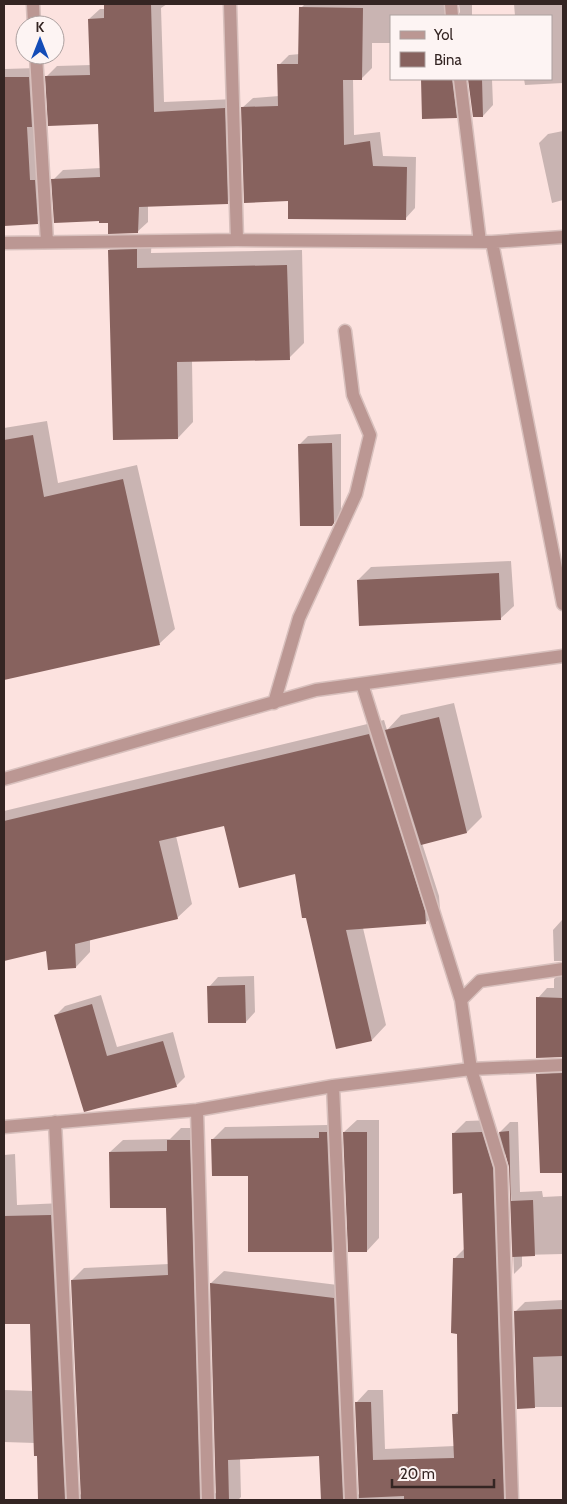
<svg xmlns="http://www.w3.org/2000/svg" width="567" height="1504" font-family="Cabin,sans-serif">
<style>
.shadow{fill:#0003}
.building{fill:#87625e}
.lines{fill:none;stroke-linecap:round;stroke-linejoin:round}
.minor-casing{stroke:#d8c0bd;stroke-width:15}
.minor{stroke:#bb9793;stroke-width:12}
</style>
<rect width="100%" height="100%" fill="#fce2df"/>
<path class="shadow" d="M105 4H167L161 8 164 102 235 99 238 192 227 202 148 205V222L137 232 100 219 53 180 63 170 101 168 100 123 47 76 57 66 91 65 89 19 100 9H105Z
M305 4H454L455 10 460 13 459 4H472V16H391V43H372V68L362 78 353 79 354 135 380 132 383 156 416 157 415 208 405 219 289 200 242 108 253 98 279 96V65L289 55 300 54 301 8Z
M514 4H563V83L525 85 524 79H551V16H515Z
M38 68 46 214 37 222 4 224V69Z
M422 79H463L466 107 456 117 424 118Z
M469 79H492L493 105 483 116H474Z
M563 131V200L552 203 539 143 548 134Z
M125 235H152L151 253 302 250 304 343 289 358 192 361 193 422 178 438 109 250Z
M47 421 58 483 137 465 175 629 160 643 4 678V428Z
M341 434V515L332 525 299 445 308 436Z
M511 561 514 606 501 618 358 580 371 567Z
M454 703 482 817 467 832 422 843 439 896 440 909 425 923 363 928 386 1025 372 1040 296 873 225 824 176 836 192 904 177 918 90 939V952L76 967 48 949 4 960V811L384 720 387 730 401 715Z
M562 920 563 961H554L553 930Z
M563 970V1056L537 1057 538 998 547 988H554V979Z
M254 976 255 1012 246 1022 209 987 218 977Z
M101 995 117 1047 173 1032 185 1077 176 1086 84 1110 56 1015 65 1006Z
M563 1064V1130L540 1131 538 1075 548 1065Z
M333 1120 344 1238 332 1251 212 1140 225 1127 327 1125Z
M357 1120H379V1238L367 1251 344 1132Z
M494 1120 498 1134 510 1122H518L520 1192 542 1191 543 1197 563 1196V1254L522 1255V1266L514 1274 510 1167 505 1150 517 1500H323L320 1455 240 1458 241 1497 238 1500H40L38 1455 35 1443 4 1442V1390L34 1391 31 1322 4 1323V1155L15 1154 17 1205 63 1203 77 1488 82 1497 72 1280 84 1268 169 1264 168 1207 110 1152 123 1140 170 1139 181 1128H202L213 1492 217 1494 211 1283 224 1271 346 1286 355 1488 360 1497 356 1403 368 1390H383L385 1449 455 1446 454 1415 460 1409 454 1259 465 1248 463 1192 453 1134 466 1121Z
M563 1300V1407H518L515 1312 525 1302Z"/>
<path class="building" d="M104 4H151L154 112 225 108 228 204 139 207 138 233 108 234V223H99V221L54 223 51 179 100 177 98 124 48 126 45 76 90 75 88 19 104 18Z
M299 7 363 8 362 80H343L344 145 370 141 373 166 407 167 406 220 288 219V201L244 203 241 107 278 106 277 64H298Z
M4 77H29L32 127H27L30 180H35L38 224 4 226Z
M421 79H452L457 118 422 119Z
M468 79H482L483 117H473Z
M137 249V268L287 265 290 360 177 362 178 439 113 440 108 250Z
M33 435 44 497 123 479 160 645 4 680V440Z
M332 443 334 523 332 526H300L298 444Z
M499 573 501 620 359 626 357 580Z
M439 717 467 833 421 845 385 730Z
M369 734 425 911 426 924 346 930 372 1041 336 1049 306 918H302L295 874 239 888 224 826 159 841 178 919 75 944 76 968 48 970 46 951 4 961V821Z
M245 985 246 1023H208L207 986Z
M536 997 563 998V1057L536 1058Z
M92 1004 107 1056 163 1041 177 1087 84 1112 54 1015Z
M563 1073V1173H540L536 1074Z
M509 1131 511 1201 533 1200 535 1256 512 1257 513 1277 509 1167 499 1132Z
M319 1132H327L332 1252H248V1176H212L211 1139 319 1138Z
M343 1132H367V1252H348Z
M482 1132 493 1168 504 1500H404V1496L359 1498 355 1402H371L373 1460 454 1458 452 1414H458L457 1334 451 1333 453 1258H464L462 1193 453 1194 452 1133Z
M167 1140H190L200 1500H81L71 1280 168 1275 166 1208H110L109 1152 167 1151Z
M51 1215 65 1500H38L37 1456H34L30 1324H4V1216Z
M210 1283 334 1298 343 1499 321 1500 319 1456 228 1460 229 1500H216Z
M563 1309V1356L533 1357 535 1408 517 1409 514 1311Z"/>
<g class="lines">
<defs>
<path id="minor" d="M33 4 34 25
M230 4 237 240
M451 4 452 16
M36 55 47 242
M460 79 480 242
M492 242 563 604
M4 243 237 240 492 242 563 237
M362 684 461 1000
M274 703 299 618 356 494 370 435 353 395 345 331
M4 779 316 690 563 656
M333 1086 351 1500
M197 1110 208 1500
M55 1122 73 1500
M4 1127 197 1110 333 1086 471 1069 563 1065
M512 1500 501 1167 471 1069 461 1000 480 981 563 969"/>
</defs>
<use href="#minor" class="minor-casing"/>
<use href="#minor" class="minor"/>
</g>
<rect width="567" height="1504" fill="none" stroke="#342523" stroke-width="10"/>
<rect x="390" y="15" width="162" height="65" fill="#fdf4f3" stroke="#ada1a0"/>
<rect x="400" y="31" width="25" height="8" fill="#bb9793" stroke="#ada1a0"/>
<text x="434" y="40" font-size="15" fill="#342523">Yol</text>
<rect x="400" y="52" width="25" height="15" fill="#87625e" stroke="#ada1a0"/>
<text x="434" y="65" font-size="15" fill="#342523">Bina</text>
<g transform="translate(40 40)"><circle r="24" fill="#fdf4f3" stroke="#ada1a0"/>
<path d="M0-4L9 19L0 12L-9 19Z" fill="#144cb7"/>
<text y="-8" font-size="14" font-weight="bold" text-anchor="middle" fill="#342523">K</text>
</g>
<path d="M392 1479v8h102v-8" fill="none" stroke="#342523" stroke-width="2.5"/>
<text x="400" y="1479" font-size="15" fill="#342523" stroke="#fdf4f3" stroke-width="4" paint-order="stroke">20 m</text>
</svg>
